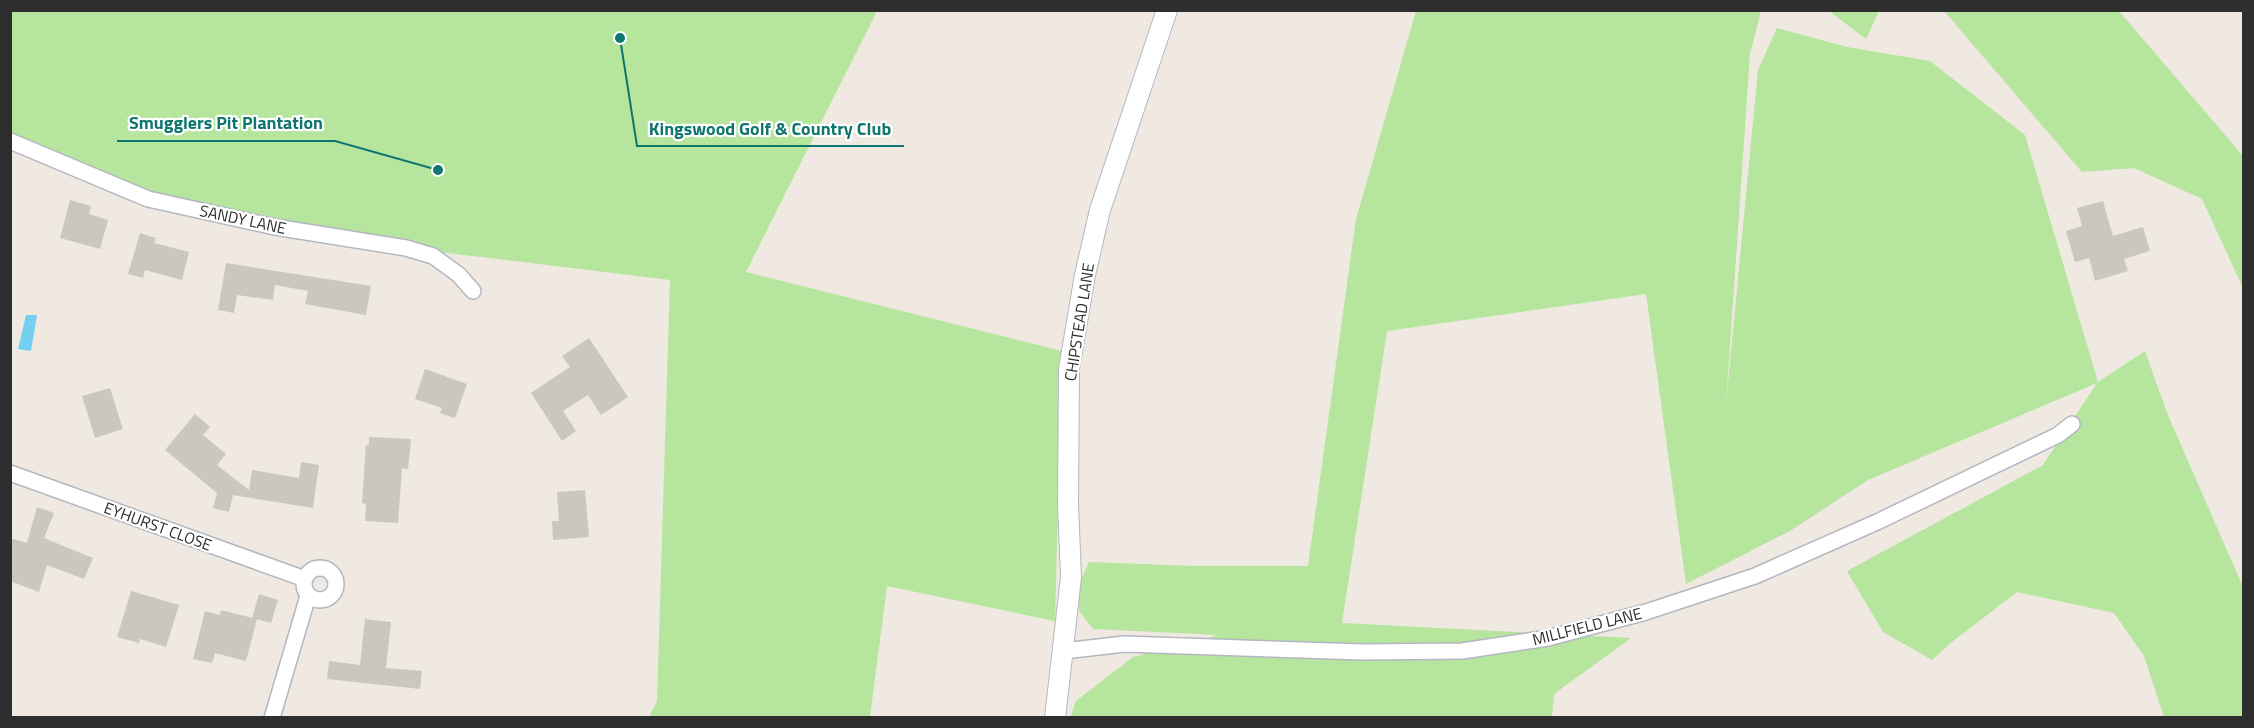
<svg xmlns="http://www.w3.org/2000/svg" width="2254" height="728" font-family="'Titillium Web',sans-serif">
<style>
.green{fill:#b6e59e}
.water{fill:#75cff0}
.building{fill:#cbc7bf}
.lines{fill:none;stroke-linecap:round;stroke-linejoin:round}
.minor-casing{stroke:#b4b7c1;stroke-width:18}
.tertiary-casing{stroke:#b4b7c1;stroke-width:22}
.minor{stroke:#fff;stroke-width:15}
.tertiary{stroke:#fff;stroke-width:20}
.labels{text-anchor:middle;stroke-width:4.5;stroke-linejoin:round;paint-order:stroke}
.street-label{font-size:16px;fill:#2e2e2e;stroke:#fff}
.leader{fill:none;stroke:#0f766e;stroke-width:2}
.callout-dot{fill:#0f766e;stroke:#fff;stroke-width:2}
.callout-label{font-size:18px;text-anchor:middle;font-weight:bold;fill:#0f766e;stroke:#fff;stroke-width:4.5;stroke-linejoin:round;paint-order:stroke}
</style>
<rect width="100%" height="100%" fill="#efe9e1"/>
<path class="green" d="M10 11H877L746 272 1062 351 1055 621 887 586 870 717H649L657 701 670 280 406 248 148 199 11 141Z
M1416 11H1761L1750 54 1726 404 1758 70 1777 28 1847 47 1930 61 2025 135 2098 382 2145 351 2167 413 2243 587V717H2164L2144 656 2114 613 2017 592 1952 642 1932 660 1883 632 1847 571 2043 465 2097 383 1868 480 1790 531 1686 584 1646 294 1387 331 1342 623 1631 638 1554 694 1552 717 1070 718 1076 701 1133 657 1218 635 1093 629 1079 611V585L1089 562 1194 566H1308L1356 219Z
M1829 11H1879L1866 39Z
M1944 11H2119L2243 156V285L2242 286 2202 199 2134 168 2082 172Z"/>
<path class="water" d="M26 315H37L31 351 18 349Z"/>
<path class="building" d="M70 200 91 206 89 214 108 220 100 249 60 238Z
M2103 201 2113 236 2143 227 2150 251 2124 259 2128 271 2095 281 2089 258 2075 262 2066 231 2082 226 2077 208Z
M140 233 156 238 154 243 189 252 182 280 145 270 143 278 128 274Z
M226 263 371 286 366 315 305 304 308 291 275 285 273 300 237 295 234 313 218 310Z
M589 338 628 397 601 415 588 395 563 411 576 431 562 441 531 393 570 367 562 356Z
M425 369 467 384 455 418 440 413 442 408 415 399Z
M110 388 123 429 95 438 82 396Z
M195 414 210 427 203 435 226 454 217 465 249 490 252 470 299 478 301 462 319 465 313 508 233 495 229 512 213 508 217 493 165 450Z
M369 437 411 439 408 469 402 468 398 523 365 521 366 504 362 503 366 445H369Z
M585 490 589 537 553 540 552 521H559L557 492Z
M37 507 54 513 44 538 93 558 84 579 47 565 39 592 10 581V538L27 543Z
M131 591 179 605 166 647 140 639 139 643 117 637Z
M259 594 278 600 271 623 252 618Z
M221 610 257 619 246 661 215 653 212 663 193 659 205 611 220 615Z
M365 619 391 622 386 668 422 671 420 689 327 679 329 661 360 665Z"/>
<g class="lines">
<defs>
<path id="minor" d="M10 141 148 199 275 227 406 248 433 256 459 275 473 291
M10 473 305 579
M304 584a16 16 0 1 1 32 0a16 16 0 1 1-32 0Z
M1064 651 1124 644 1363 652 1462 651 1548 638 1646 612 1755 576 1877 522 2058 435 2072 424
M272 718 308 596"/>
<path id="tertiary" d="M1055 718 1071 577 1068 504 1069 369 1085 275 1100 210 1167 10"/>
</defs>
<use href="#minor" class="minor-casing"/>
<use href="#tertiary" class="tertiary-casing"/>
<use href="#minor" class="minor"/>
<use href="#tertiary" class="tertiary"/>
</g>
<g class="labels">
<g class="street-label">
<text transform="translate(243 219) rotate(12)" y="6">SANDY LANE</text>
<text transform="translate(1079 322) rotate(-81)" y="6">CHIPSTEAD LANE</text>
<text transform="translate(158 526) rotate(20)" y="6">EYHURST CLOSE</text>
<text transform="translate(1587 626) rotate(-14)" y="6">MILLFIELD LANE</text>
</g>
</g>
<path class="leader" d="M438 170L335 141H117M620 38L637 146H904"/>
<g class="callout-dot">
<circle cx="438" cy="170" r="6"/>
<circle cx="620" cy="38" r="6"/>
</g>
<g class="callout-label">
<text x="226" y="129">Smugglers Pit Plantation</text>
<text x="770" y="135">Kingswood Golf &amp; Country Club</text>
</g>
<rect width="2254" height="728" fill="none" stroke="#2e2e2e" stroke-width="24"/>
</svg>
